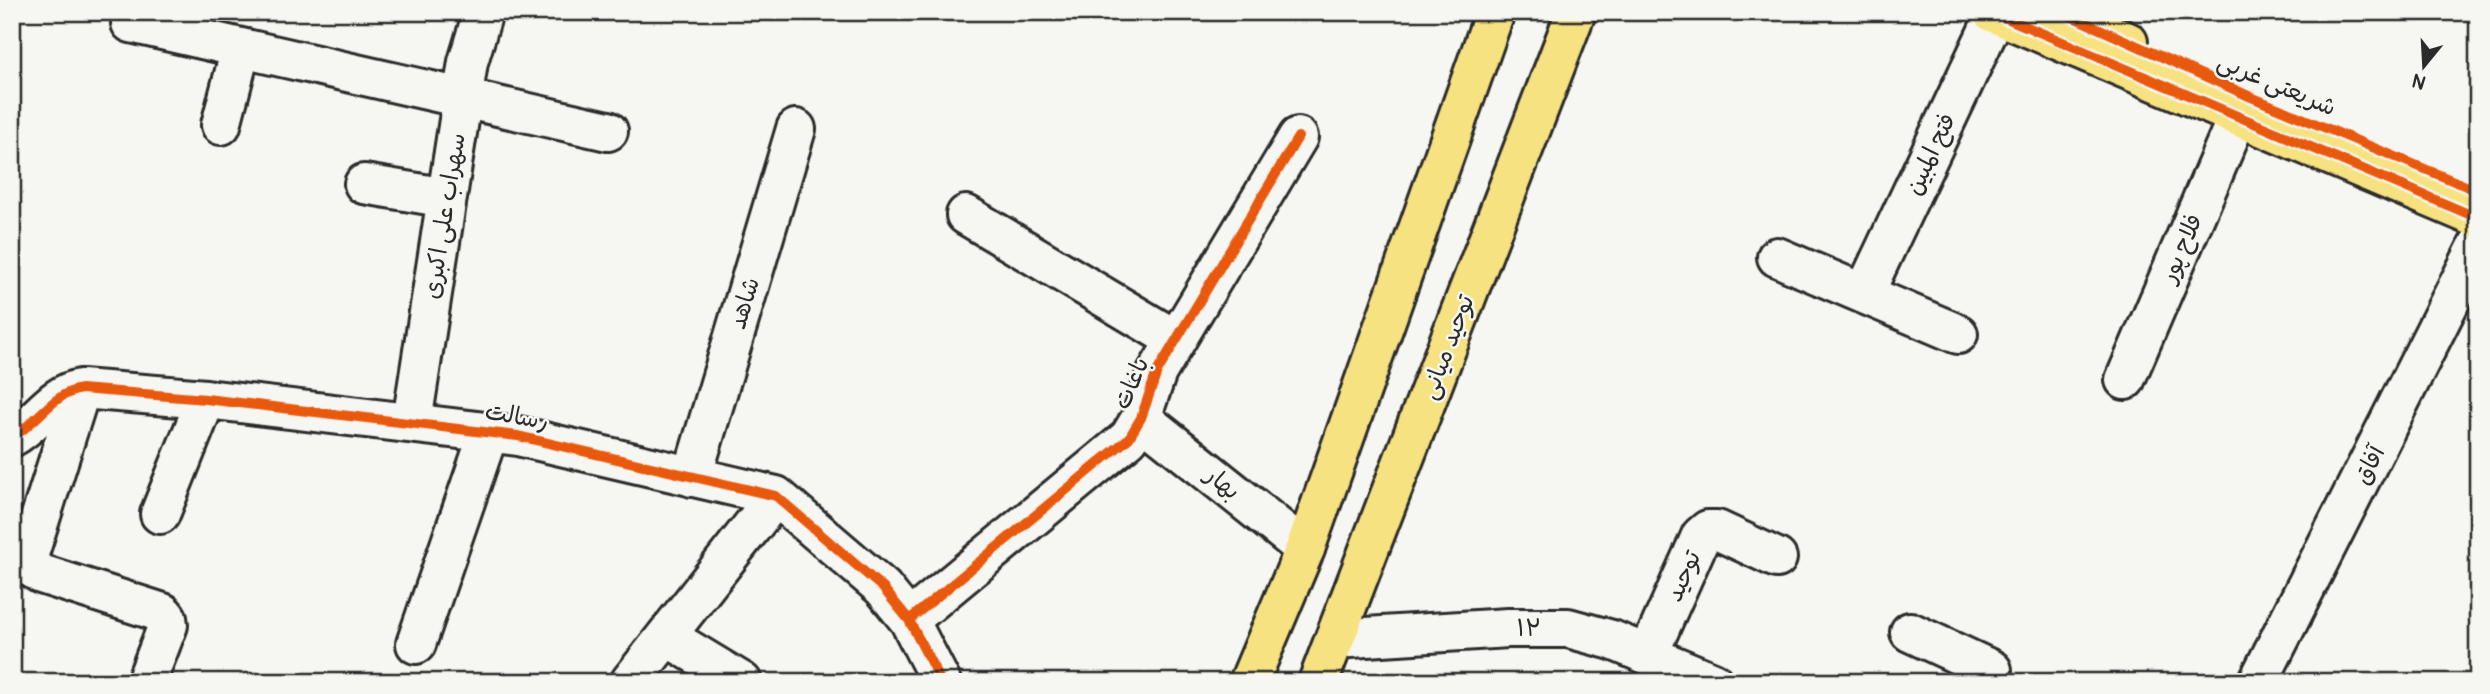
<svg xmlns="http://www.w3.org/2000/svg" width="2490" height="694" font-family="Pangolin,'Playpen Sans Arabic',sans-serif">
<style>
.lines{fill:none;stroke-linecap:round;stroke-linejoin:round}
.minor-casing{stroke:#2b2b2b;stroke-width:44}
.major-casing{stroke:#2b2b2b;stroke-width:44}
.minor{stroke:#f6f6f2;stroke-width:38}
.major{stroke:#f7e281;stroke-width:38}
.cycleway-casing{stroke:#f6f6f2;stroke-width:15}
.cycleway{stroke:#e8590c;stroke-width:10}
.labels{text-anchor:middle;stroke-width:5;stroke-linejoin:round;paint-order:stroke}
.street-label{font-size:24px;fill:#2b2b2b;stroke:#f6f6f2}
</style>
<rect width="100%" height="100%" fill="#f6f6f2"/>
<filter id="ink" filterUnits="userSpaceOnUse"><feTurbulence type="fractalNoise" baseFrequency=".0143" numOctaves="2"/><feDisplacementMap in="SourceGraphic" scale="14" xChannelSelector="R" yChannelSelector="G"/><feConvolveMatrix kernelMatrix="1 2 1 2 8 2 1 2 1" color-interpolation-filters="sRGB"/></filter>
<g filter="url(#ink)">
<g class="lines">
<defs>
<path id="minor" d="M131 23 608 131
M221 125 241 48
M364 184 447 198
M966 215 1176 340
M1777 257 1958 334
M1864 294 1996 14
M2125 380 2238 116
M81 389 28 557 32 568 41 574 163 613 167 618 168 625 146 682
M1141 418 1305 549
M412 422 468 62 483 12
M12 437C38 423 51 394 81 389L206 399 518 436 776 496 883 588 909 620 941 682
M692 477 796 129
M160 514 206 399
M909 620 1129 438 1141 418 1157 372 1298 137
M1910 632 1992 670 1986 682
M666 636 742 682
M1335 639 1508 628H1568L1612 640 1713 682
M416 644 489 432
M1648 655 1701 536 1708 530H1717L1777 558
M630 682 776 496
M2258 682 2478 246"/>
<path id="major" d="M1992 12 2478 218
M2062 12 2128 42
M1249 682 1305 549 1495 12
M1318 682 1576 12"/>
</defs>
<use href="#minor" class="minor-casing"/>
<use href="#major" class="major-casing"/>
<use href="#minor" class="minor"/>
<use href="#major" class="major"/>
<defs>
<path id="cycleway" d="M1992 12 2478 218
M2062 12 2251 97 2478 191
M12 437C38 423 51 394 81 389L206 399 518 436 776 496 883 588 909 620 941 682
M909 620 1129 438 1141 418 1157 372 1298 137"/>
</defs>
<use href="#cycleway" class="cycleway-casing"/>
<use href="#cycleway" class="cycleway"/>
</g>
</g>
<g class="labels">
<g class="street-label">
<text transform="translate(2277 84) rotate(23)" y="8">شریعتی غربی</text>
<text transform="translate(1930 154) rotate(-65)" y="8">فتح المبین</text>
<text transform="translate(444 216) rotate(-81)" y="8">سهراب علی اکبری</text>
<text transform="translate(2181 248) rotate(-67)" y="8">فلاح پور</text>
<text transform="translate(744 303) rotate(-73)" y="8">شاهد</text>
<text transform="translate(1447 347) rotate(-69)" y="8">توحید میانی</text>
<text transform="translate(1131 383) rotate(-66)" y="8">باغات</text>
<text transform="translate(517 416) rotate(10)" y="8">رسالت</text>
<text transform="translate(2369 465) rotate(-63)" y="8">آفاق</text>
<text transform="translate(1223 483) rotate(39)" y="8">بهار</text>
<text transform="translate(1683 576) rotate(-66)" y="8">توحید</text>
<text x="1529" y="636">۱۲</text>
</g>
</g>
<rect width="2490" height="694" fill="none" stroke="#f6f6f2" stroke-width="42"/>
<rect x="21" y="21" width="2448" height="652" fill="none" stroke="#2b2b2b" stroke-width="2.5" filter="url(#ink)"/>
<g transform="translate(2424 66) rotate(198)" stroke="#f6f6f2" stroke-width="5" paint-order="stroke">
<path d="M0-5L12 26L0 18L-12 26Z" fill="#2b2b2b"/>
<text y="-10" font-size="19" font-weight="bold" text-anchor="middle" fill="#2b2b2b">N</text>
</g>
</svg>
